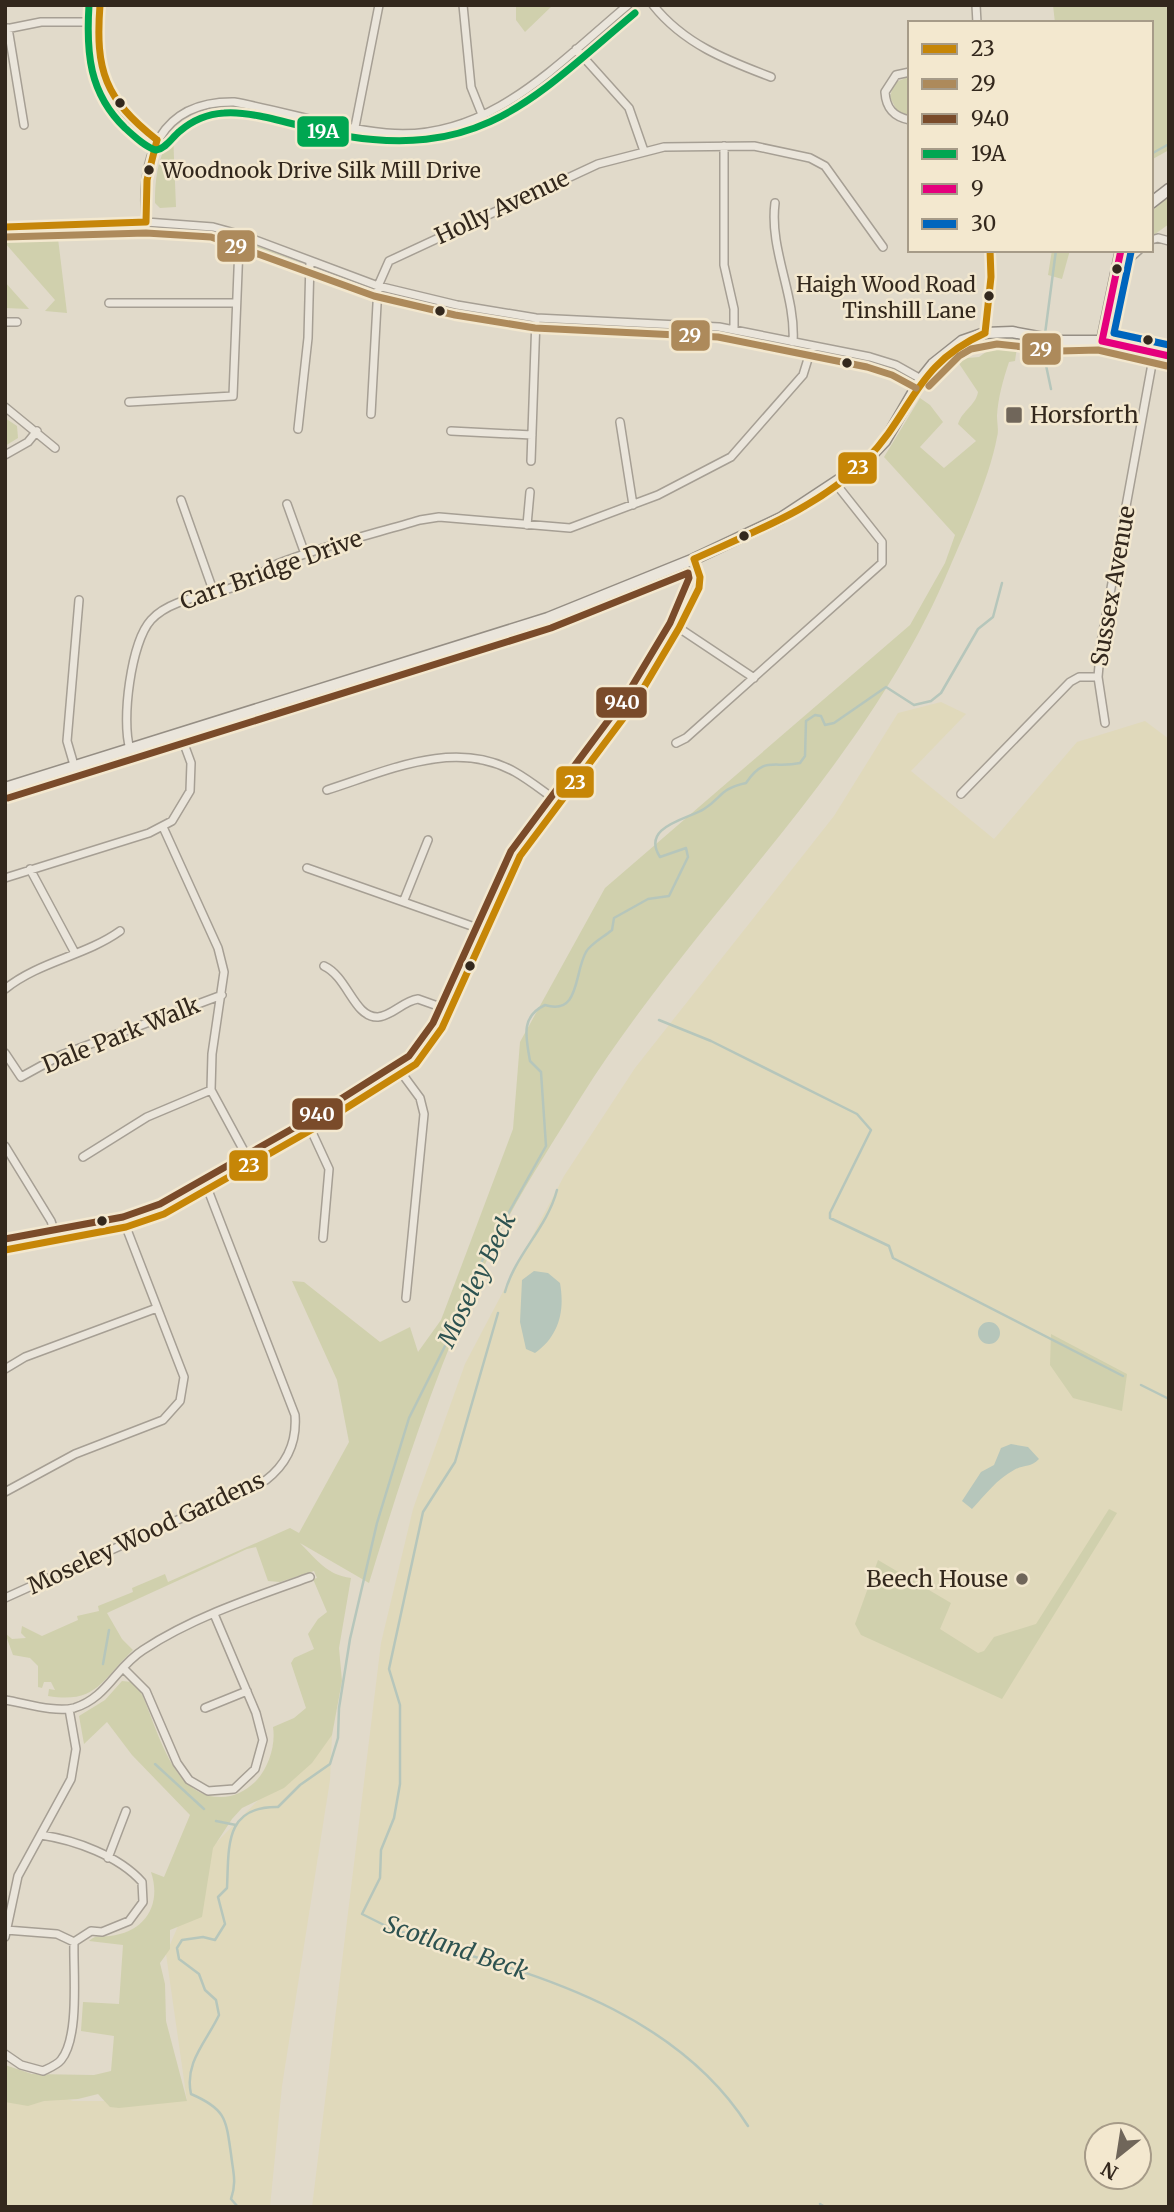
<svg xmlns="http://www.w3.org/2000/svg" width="1174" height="2212" font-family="Merriweather,serif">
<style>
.farmland{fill:#e0d9bb;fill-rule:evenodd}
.green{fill:#d0d0ad}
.water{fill:#b6c6bb}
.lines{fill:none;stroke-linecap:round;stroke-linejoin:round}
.stream{stroke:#b6c6bb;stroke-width:2.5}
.street-casing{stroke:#a69f94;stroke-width:10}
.secondary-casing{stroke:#958e84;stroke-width:13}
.street{stroke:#eae5db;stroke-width:7}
.secondary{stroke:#eae5db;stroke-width:10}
.bus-1-casing{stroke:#f3e8cf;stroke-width:12}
.bus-2-casing{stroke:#f3e8cf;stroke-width:12}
.bus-3-casing{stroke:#f3e8cf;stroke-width:12}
.bus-4-casing{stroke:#f3e8cf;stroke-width:12}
.bus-5-casing{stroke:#f3e8cf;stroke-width:12}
.bus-6-casing{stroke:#f3e8cf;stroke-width:12}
.bus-1{stroke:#c68607;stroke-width:7}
.bus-2{stroke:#ad8a5b;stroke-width:7}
.bus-3{stroke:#7a4b2a;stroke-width:7}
.bus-4{stroke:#00a651;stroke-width:7}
.bus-5{stroke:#e5007d;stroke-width:7}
.bus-6{stroke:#0065bd;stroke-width:7}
.bus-dot{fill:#33281d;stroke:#f3e8cf;stroke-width:2.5}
.poi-dot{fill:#70665a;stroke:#f3e8cf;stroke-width:2.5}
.labels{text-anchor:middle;stroke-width:5;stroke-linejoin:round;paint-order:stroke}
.bus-label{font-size:21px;fill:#33281d;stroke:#f3e8cf;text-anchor:start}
.street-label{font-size:23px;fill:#33281d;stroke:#f3e8cf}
.poi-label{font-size:23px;fill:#33281d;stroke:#f3e8cf;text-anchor:start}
.water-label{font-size:24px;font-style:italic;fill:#2d5250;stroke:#f3e8cf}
.line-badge{stroke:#f3e8cf;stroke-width:2.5}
.badge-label{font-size:19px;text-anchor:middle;font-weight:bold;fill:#fff}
</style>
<rect width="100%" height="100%" fill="#e1daca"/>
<path class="farmland" d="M941 702 966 714 911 771 994 839 1077 742 1145 721 1169 739V2207H312L381 1643 413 1509 465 1364 564 1176 635 1068 834 816 898 713ZM1097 2135H1139V2177H1097Z
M332 1735 330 1780 282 2086 270 2207H5V2077L73 2101H187L166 1954 212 1847 282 1776Z"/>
<path class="green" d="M516 5H553L525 32 516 20Z
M1053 5H1169V150L1151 160V23H1055Z
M910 76V116L897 111 890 97 894 83Z
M173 133 176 207 160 208 155 203C155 176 158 156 173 133Z
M1169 196V224L1151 237V212Z
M172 228 230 237 228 242 206 236 173 233Z
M99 229H163V233H99Z
M57 230 67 313 45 311 55 300 5 243V232Z
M255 245 301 263 299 268 253 249Z
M1052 250H1070L1062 279 1048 275Z
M5 282 29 309 5 308Z
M1004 339 1018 340 1015 361 1009 362C1003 380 998 398 997 416 997 423 999 431 997 437 990 476 965 532 949 569 865 769 695 915 581 1097 553 1142 523 1188 499 1235 444 1346 405 1465 369 1583L300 1543C317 1560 327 1575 351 1578L339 1648 342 1681 332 1735 312 1763 284 1788 242 1808 232 1819 213 1848 202 1917 170 1930V1949L160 1963 165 1984 166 2021 187 2101 119 2108 110 2107 98 2094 78 2099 44 2101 28 2106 5 2102V2065L32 2074 94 2075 111 2071 114 2036 81 2031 83 2002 119 2004 123 1945 89 1941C96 1934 101 1937 110 1936 145 1932 162 1905 151 1872L164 1877 190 1815 132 1755 107 1722 84 1744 79 1716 105 1700 122 1681 132 1682 140 1690C157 1725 171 1798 221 1797 234 1797 245 1791 255 1782 268 1769 276 1746 273 1727L294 1718 306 1708 291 1663 294 1658 314 1649 308 1634 318 1619 327 1612 313 1579 317 1578 314 1571 280 1582 268 1581 256 1547 247 1549 107 1613 122 1639 133 1650C101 1681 96 1704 48 1696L49 1689 55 1690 51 1682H44L42 1688 38 1687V1666L30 1658 13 1655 5 1633 12 1639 26 1638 21 1633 22 1626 42 1636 78 1620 77 1616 99 1611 98 1606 133 1592 132 1588 165 1574 168 1582 290 1528 299 1533 349 1442 337 1380 292 1281 304 1282 380 1342 410 1327 418 1352 441 1320 513 1129 520 1042 605 888 910 625 945 563 955 535 884 457 920 398 930 405 943 422 920 447 944 468 976 441 958 424C962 411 976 405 978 392L956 359 979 357Z
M5 418 17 426 18 438 5 446Z
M1051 1334 1127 1374 1122 1411 1073 1398 1050 1365Z
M1109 1509 1117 1513 1002 1699 861 1635 855 1624 878 1560 951 1603 940 1629 978 1653 984 1651 994 1637 1036 1624Z"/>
<path class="water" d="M534 1271 548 1273 560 1283C565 1311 559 1336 535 1353L526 1349 520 1322 522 1280Z
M978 1333a11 11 0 1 1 22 0a11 11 0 1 1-22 0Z
M1011 1444 1028 1447 1039 1459C1030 1468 1025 1464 1014 1470 997 1479 985 1495 972 1509L962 1501 981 1472 994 1465 1001 1448Z"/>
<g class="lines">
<path class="stream" d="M1151 154 1169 144
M1045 334 1056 250
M1044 340 1043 351 1051 389
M659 1020 711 1041 857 1114 871 1130 830 1213V1218L889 1246 893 1258 1123 1376
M505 1292C515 1255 547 1228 557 1190
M498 1313 455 1462 423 1512 389 1669 400 1705V1784L394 1818 381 1850 380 1878 362 1914 394 1930 431 1939 443 1948C556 1978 682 2022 748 2126
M1141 1385 1169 1399
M103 1664 109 1630
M155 1764 204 1809
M216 1821 236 1825
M820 2204 825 2207
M238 2207 231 2199C237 2182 233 2172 231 2154 226 2119 226 2109 191 2094 184 2062 207 2041 219 2015L216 2000 205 1990 199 1974 179 1959 177 1948 182 1940 203 1937 215 1940 225 1924 218 1897 227 1888C229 1847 224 1806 278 1807L300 1785 330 1764 338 1738 339 1708 350 1639 377 1523 409 1418 461 1314 465 1296 486 1253 546 1146 541 1072 530 1061C526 1037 520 1017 545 1005 580 1016 574 973 586 952 591 943 604 937 612 930L614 918 648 899 669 896 688 857 686 848 660 857C640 826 689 819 704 809 723 797 719 789 746 783 765 755 773 769 800 763L805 756 806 721 815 715 821 716 825 725 834 723 886 687 914 705 931 701 941 693 978 629 993 617 1002 583"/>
<defs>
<path id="street" d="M100 5C93 72 102 100 157 140
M463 5 471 87 483 117
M653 5C684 44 726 60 771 77
M976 5 977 23
M8 28 24 125
M6 29 41 22H98
M576 49 629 108 644 151
M910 72 896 75 885 92C886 108 893 117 910 120
M355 127 379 5
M724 146V265L734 309V330
M775 203C769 250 796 295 793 342
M146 222C140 158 159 101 234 102 284 111 335 128 386 133 487 143 557 64 628 5
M5 227 146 222 213 227 242 235 378 286 457 305 536 318 719 327 870 357 896 365 921 379
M1151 240 1158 238 1169 241
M1118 269 1139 250
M109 303H236
M5 322H17
M985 333 991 277 990 250
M129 402 233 396 239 246 242 235
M5 407 55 448
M371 414 378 286 389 261 598 164 664 147 754 146 810 158 825 166 883 247
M620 422 633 505
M298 429 308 338 310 261
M451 431 532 435
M5 455 28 442 37 431
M531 461 536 318
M181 500 214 593
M287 504 305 554
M527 525 530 492
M679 628 754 678
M1098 677 1105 723
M676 743 686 738 882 563V542L836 484
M130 749C121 721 131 642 151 620 172 597 212 596 240 585 253 580 264 570 277 564 323 546 373 534 420 520L439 517 570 528 658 495 731 457 803 375 812 346
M74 765 67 741 79 600
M327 790C387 771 455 738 515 772 531 781 545 793 560 803
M961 794 1070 682 1079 677H1098L1101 643 1154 353
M163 827 218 948 224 972 212 1054 211 1090 251 1164
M307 868 483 930
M30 869 75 953
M5 878 149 833 172 821 190 791 191 763 180 733
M404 900 428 840
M324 966C348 977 354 1018 378 1017 392 1016 403 1001 418 999L449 1010
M5 989C40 961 85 956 120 931
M5 1053 21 1077 61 1055 222 995
M403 1075 420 1098 424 1114 406 1298
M311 1130 329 1169 323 1238
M5 1146 51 1221 57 1239
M83 1157 147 1117 211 1090
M5 1250 126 1227 164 1214 311 1130 416 1064 442 1028 520 856 634 704 679 628 699 588 700 577 694 559
M5 1369 25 1357 157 1308
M5 1492 75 1454 163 1420 180 1401 184 1377 126 1227
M5 1598 266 1480C288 1463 297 1442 295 1415L208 1190
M124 1669 146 1691 177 1763 189 1780 208 1791 234 1789 255 1769 263 1740 256 1713 214 1614
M5 1700C25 1703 55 1713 74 1708 107 1698 116 1667 143 1650 193 1617 254 1597 310 1577
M205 1708 247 1691
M41 1835C75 1840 119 1856 142 1882L143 1902 129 1921 102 1932 91 1931 74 1942
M108 1858 126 1811
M5 1937 18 1876 71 1779 76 1749 69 1709
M5 2054 21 2065 43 2071C49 2068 57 2065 61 2060 80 2037 73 1971 74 1942L57 1934 6 1930"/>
<path id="secondary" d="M1151 203 1169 189
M1102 341 1121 250
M5 788 548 618 694 559 781 518 863 464 885 441 921 379 933 364 962 341 985 333 1012 332 1060 341H1102L1169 356"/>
</defs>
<use href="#street" class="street-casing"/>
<use href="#secondary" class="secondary-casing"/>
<use href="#street" class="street"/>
<use href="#secondary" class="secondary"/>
<defs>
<path id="bus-1" d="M100 5C95 71 105 99 157 140
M146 222 147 180 157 140
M5 227 146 222
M985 333 991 277 990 250
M694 559C753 532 820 507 866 460 914 411 914 365 985 333
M5 1250 126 1227 164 1214 311 1130 416 1064 442 1028 520 856 634 704 679 628 699 588 700 577 694 559"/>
<path id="bus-2" d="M5 237 146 233 211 237 374 296 455 315 535 328 718 337 867 367 892 375 916 388
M929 386 959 356 971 349 997 344 1060 351 1098 350 1167 366"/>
<path id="bus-3" d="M5 1239 123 1217 160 1204 306 1121 409 1056 433 1023 511 851 625 698 670 623 689 578 688 573 551 628 8 798"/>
<path id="bus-4" d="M89 5C86 53 89 93 125 128 134 136 145 147 156 150 167 148 172 137 180 131 193 120 208 114 224 113 257 110 310 131 345 136 484 159 536 96 635 13"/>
<path id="bus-5" d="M1102 341 1121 250
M1102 341 1169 356"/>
<path id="bus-6" d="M1131 252 1114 333 1169 345"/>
</defs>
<use href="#bus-1" class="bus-1-casing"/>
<use href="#bus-2" class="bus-2-casing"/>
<use href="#bus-3" class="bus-3-casing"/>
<use href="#bus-4" class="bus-4-casing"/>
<use href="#bus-5" class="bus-5-casing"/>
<use href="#bus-6" class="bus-6-casing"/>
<use href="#bus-1" class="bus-1"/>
<use href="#bus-2" class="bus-2"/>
<use href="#bus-3" class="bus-3"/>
<use href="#bus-4" class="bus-4"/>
<use href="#bus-5" class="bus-5"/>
<use href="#bus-6" class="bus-6"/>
</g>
<g class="bus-dot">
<circle cx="120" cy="103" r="6"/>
<circle cx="149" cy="170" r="6"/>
<circle cx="1117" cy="269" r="6"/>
<circle cx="989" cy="296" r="6"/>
<circle cx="440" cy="311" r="6"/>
<circle cx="1148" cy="340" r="6"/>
<circle cx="847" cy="363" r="6"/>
<circle cx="744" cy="536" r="6"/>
<circle cx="470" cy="966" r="6"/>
<circle cx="102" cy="1221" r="6"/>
</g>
<g class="poi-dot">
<rect x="1005" y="406" width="18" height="18" rx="3.5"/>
<circle cx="1022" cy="1579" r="7"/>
</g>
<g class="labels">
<g class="bus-label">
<text x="162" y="178">Woodnook Drive Silk Mill Drive</text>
<text x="976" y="292" text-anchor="end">Haigh Wood Road<tspan x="976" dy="26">Tinshill Lane</tspan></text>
</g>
<g class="street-label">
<text transform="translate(502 207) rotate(-25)" y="8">Holly Avenue</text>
<text transform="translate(271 570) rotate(-20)" y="8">Carr Bridge Drive</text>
<text transform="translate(1113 586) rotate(-80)" y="8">Sussex Avenue</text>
<text transform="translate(121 1035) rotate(-22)" y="8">Dale Park Walk</text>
<text transform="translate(146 1533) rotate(-25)" y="8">Moseley Wood Gardens</text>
</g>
<g class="poi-label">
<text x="1030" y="423">Horsforth</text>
<text x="1008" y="1587" text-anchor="end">Beech House</text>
</g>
<g class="water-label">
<text transform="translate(477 1280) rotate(-64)" y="8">Moseley Beck</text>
<text transform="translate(456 1948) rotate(19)" y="8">Scotland Beck</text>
</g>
</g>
<g class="line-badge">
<rect x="296" y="115" width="54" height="33" rx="7" fill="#00a651"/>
<rect x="216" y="229" width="40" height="34" rx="7" fill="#ad8a5b"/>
<rect x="670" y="319" width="41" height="33" rx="7" fill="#ad8a5b"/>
<rect x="1021" y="332" width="41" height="34" rx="7" fill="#ad8a5b"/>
<rect x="837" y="451" width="41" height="34" rx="7" fill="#c68607"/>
<rect x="595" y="686" width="53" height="33" rx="7" fill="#7a4b2a"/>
<rect x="555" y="765" width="40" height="34" rx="7" fill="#c68607"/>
<rect x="291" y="1097" width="53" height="34" rx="7" fill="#7a4b2a"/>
<rect x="228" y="1149" width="41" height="33" rx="7" fill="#c68607"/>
</g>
<g class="badge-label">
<text x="323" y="138">19A</text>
<text x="236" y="253">29</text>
<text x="690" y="342">29</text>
<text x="1041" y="356">29</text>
<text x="858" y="474">23</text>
<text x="622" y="709">940</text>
<text x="575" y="789">23</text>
<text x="317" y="1121">940</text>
<text x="249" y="1172">23</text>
</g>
<rect width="1174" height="2212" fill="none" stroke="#33281d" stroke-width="14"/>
<rect x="908" y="21" width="245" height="231" fill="#f3e8cf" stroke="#a69b88" stroke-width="2"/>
<rect x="922" y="44" width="35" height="10" fill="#c68607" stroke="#a69b88" stroke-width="2"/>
<text x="971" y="56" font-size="21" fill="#33281d">23</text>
<rect x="922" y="79" width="35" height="10" fill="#ad8a5b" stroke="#a69b88" stroke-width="2"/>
<text x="971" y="91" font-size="21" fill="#33281d">29</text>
<rect x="922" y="114" width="35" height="10" fill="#7a4b2a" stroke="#a69b88" stroke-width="2"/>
<text x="971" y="126" font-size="21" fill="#33281d">940</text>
<rect x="922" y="149" width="35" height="10" fill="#00a651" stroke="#a69b88" stroke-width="2"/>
<text x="971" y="161" font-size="21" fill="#33281d">19A</text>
<rect x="922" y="184" width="35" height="10" fill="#e5007d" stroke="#a69b88" stroke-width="2"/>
<text x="971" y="196" font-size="21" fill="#33281d">9</text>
<rect x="922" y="219" width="35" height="10" fill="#0065bd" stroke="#a69b88" stroke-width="2"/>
<text x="971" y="231" font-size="21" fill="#33281d">30</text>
<g transform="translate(1118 2156) rotate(210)"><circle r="33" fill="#f3e8cf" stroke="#a69b88" stroke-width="2"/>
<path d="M0-5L12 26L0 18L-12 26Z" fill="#70665a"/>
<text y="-10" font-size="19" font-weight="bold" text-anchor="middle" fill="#33281d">N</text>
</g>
</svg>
